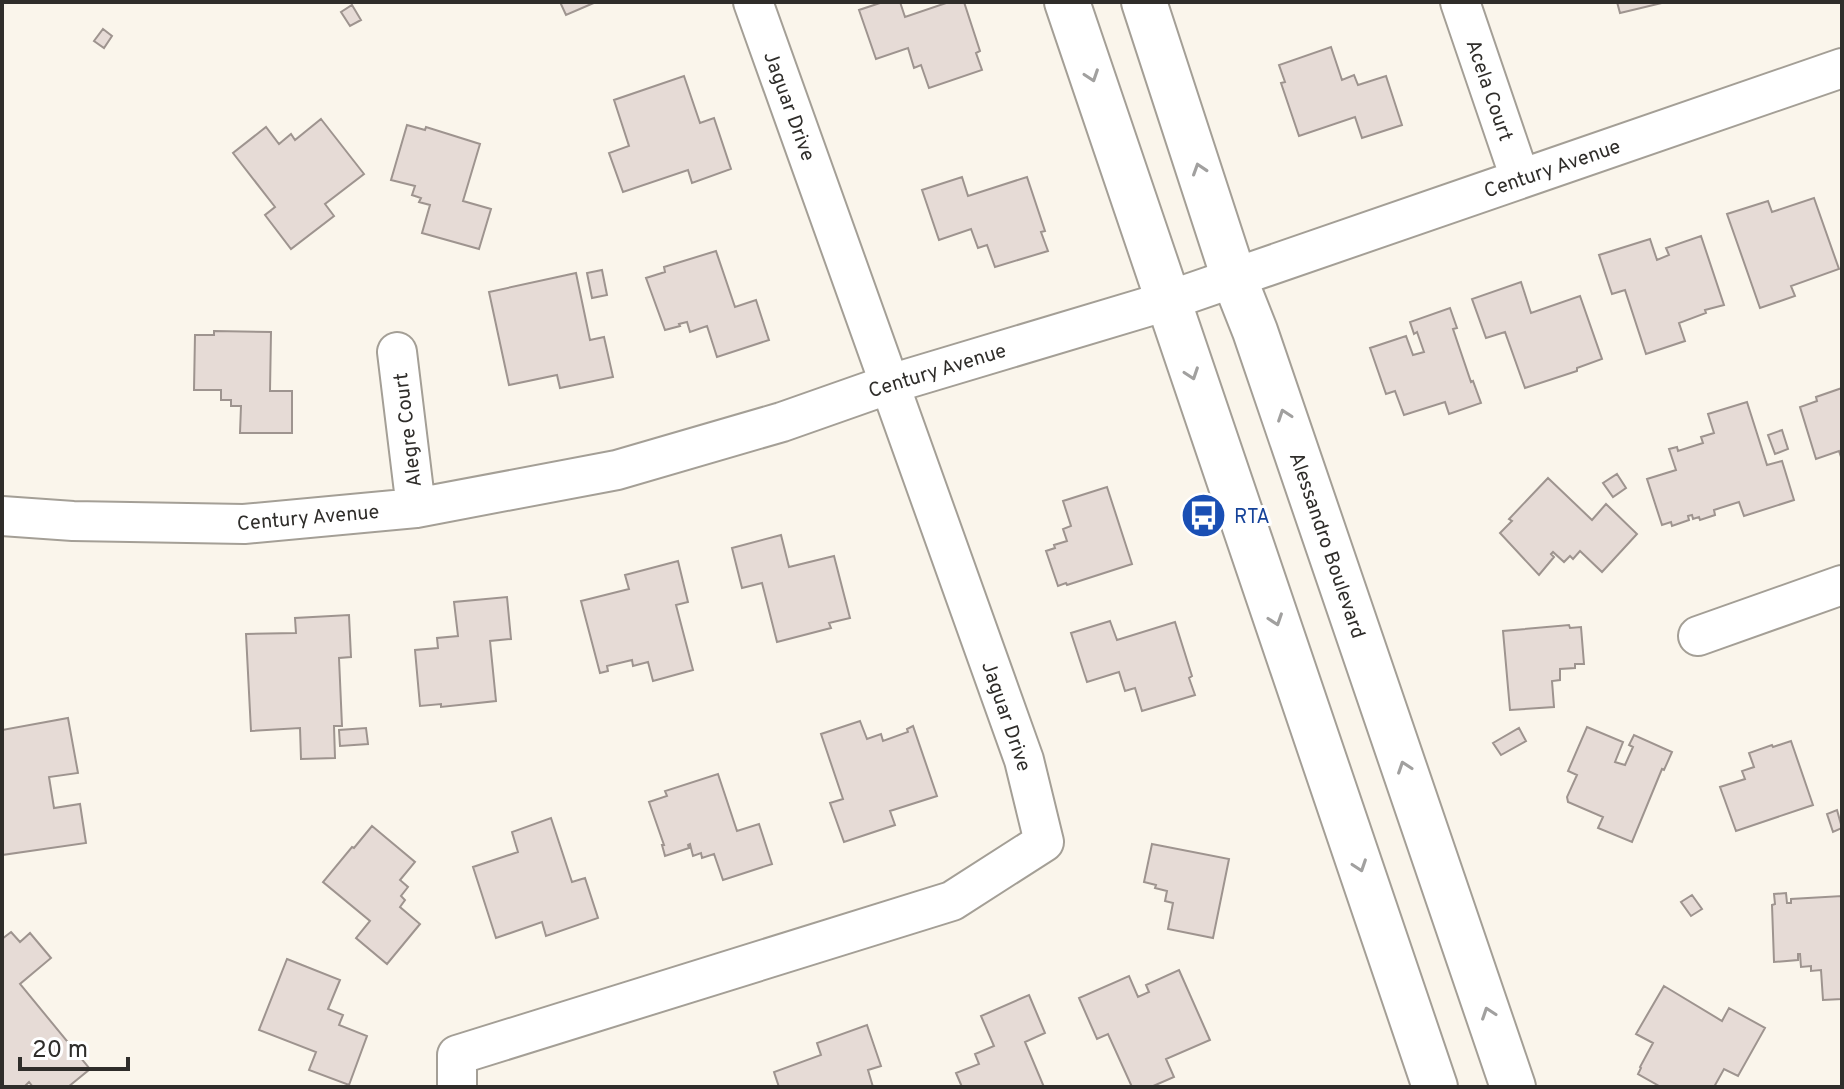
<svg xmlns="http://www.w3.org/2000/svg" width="1844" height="1089" font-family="Overpass,sans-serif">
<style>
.building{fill:#e6dbd6;stroke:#9e948f;stroke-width:2}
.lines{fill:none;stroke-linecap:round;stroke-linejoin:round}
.street-casing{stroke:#a49f96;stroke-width:42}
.primary-casing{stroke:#a49f96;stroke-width:48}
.street{stroke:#fff;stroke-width:38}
.primary{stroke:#fff;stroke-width:44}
.oneway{stroke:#a1a09f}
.labels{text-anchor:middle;stroke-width:6;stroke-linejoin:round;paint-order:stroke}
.street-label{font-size:20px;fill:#2f2d2a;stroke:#fff}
.transit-label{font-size:20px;fill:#164399;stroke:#fff;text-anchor:start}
</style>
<rect width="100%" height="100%" fill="#faf5eb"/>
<path class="building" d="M560 2H596L566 15Z
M883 2H900L905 17 949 2H964L980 51 976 53 982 70 929 88 921 65 914 68 908 48 876 59 859 10Z
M1617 2H1662V3L1620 13Z
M352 5 361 20 350 26 341 12Z
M103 29 112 36 104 48 94 41Z
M1331 47 1342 80 1354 75 1358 85 1386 76 1402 125 1362 138 1355 117 1299 136 1281 83 1285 82 1279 65Z
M684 76 700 123 714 118 731 169 692 183 688 170 623 192 609 153 629 146 614 100Z
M321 119 364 174 325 204 334 216 291 249 265 215 275 207 233 153 266 127 279 144 291 134 295 140Z
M407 125 425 130 426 127 480 144 463 201 491 209 479 249 422 233 430 205 419 202 421 198 412 195 415 186 391 180Z
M962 177 968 196 1027 177 1045 231 1041 232 1048 251 995 267 987 245 978 248 971 229 939 240 922 190Z
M1814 198 1839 269 1791 286 1795 296 1760 308 1727 214 1768 201 1772 212Z
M1701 236 1724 305 1705 310 1706 313 1679 323 1685 341 1646 354 1625 290 1612 294 1599 255 1650 239 1657 260 1669 255 1666 248Z
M716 251 735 307 756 300 769 340 717 357 707 326 690 332 687 322 679 324 680 326 665 330 646 278 665 272 664 267Z
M602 270 607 295 592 298 587 273Z
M576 273 590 340 604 337 613 377 560 388 557 375 509 385 489 292Z
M1521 282 1531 313 1580 296 1602 359 1577 368V371L1525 388 1505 332 1486 338 1472 299Z
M1450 308 1457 328 1453 329 1471 382 1473 381 1481 403 1449 414 1445 402 1404 415 1395 391 1386 394 1370 348 1406 336 1413 355 1424 352 1417 332 1414 334 1410 322Z
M214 331 271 332 270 391H292V433H240L241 406H231V400H221V390H194L195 335H214Z
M1842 388V460L1839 451 1816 459 1800 407 1817 401 1816 397Z
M1747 402 1767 465 1782 461 1794 500 1744 516 1739 502 1714 510 1715 515 1700 520 1699 517 1693 519 1692 515 1688 516 1689 520 1672 526 1671 522 1662 525 1647 479 1676 470 1669 449 1677 447 1678 451 1703 443 1701 437 1714 433 1708 414Z
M1782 430 1788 449 1775 454 1768 435Z
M1617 474 1626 488 1613 497 1603 483Z
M1548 478 1592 520 1606 504 1637 534 1602 572 1580 551 1573 559 1570 556 1564 562 1553 552 1551 554 1554 557 1539 575 1500 533 1512 521 1509 519Z
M1107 487 1132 564 1067 585 1066 583 1058 586 1046 551 1055 548 1054 545 1067 541 1063 529 1071 526 1063 501Z
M781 535 789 567 834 556 850 618 829 623 831 628 777 642 762 583 742 588 732 548Z
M678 561 688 602 676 605 693 670 653 681 648 662 633 666 632 660 607 666 608 671 600 673 581 601 629 589 625 575Z
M507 597 511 639 490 641 496 701 441 707V704L420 706 415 650 438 648 437 638 458 636 454 602Z
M349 615 351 657 339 658 342 726H334L335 758 301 759 300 728 251 731 246 634 296 633 295 618Z
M1110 621 1117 640 1175 622 1192 676 1189 678 1195 695 1142 711 1135 688 1125 691 1119 672 1087 682 1071 633Z
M1569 625 1570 628 1581 627 1584 664H1575V668L1560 669V680L1552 681 1554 707 1510 710 1503 631Z
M68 718 78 773 49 777 54 808 80 804 86 843 2 855V730Z
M860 721 867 739 881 734 883 741 908 732 907 729 913 726 937 796 890 811 895 825 844 842 830 803 843 799 821 734Z
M1587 727 1623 742 1615 762 1625 765 1633 747 1629 745 1634 735 1672 752 1664 770 1662 769 1632 842 1598 828 1603 817 1568 802 1567 797 1577 775 1568 771Z
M366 728 368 744 340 746 339 730Z
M1519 728 1526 741 1501 755 1493 743Z
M1791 741 1813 805 1736 831 1720 787 1745 779 1742 771 1754 767 1749 753 1772 745 1773 747Z
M718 774 737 831 759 824 772 864 723 880 714 854 702 858 701 853 693 856 690 844 688 845 689 848 665 856 662 845H664L649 802 667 796 665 791Z
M1837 810 1842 828 1833 832 1827 814Z
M551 818 572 882 585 878 598 918 546 936 542 922 496 938 473 867 518 852 512 832Z
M372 826 415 862 400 880 408 887 401 896 405 900 400 907 420 924 387 964 356 938 370 921 323 882 352 847 354 848Z
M1152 844 1229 859 1213 938 1168 929 1173 903 1165 901 1167 891 1155 888 1156 885 1144 882Z
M1786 893 1787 903H1791V899L1842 896V999L1823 1000 1821 970 1811 971V966L1801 967 1800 954H1798V960L1774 962 1772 905 1775 904 1774 894Z
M1692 895 1702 909 1691 916 1681 902Z
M11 932 20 942 30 933 51 958 20 984 90 1069 68 1087H33L29 1082 24 1087H2V939Z
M287 959 340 980 328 1009 343 1015 339 1025 367 1036 349 1085 309 1070 316 1052 259 1030Z
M1179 970 1210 1040 1166 1059 1174 1077 1151 1087H1132L1108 1034 1097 1039 1079 998 1129 976 1138 997 1149 992 1146 985Z
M1664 986 1722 1021 1729 1008 1765 1028 1738 1076 1724 1069 1714 1087H1661L1638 1074 1641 1068 1640 1067 1653 1043 1636 1034Z
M1029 995 1045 1033 1025 1042 1044 1087H962L956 1073 979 1064 975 1054 994 1046 981 1016Z
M867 1025 881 1066 868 1070 873 1087H779L774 1072 821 1055 817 1043Z"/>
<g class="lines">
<defs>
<path id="street" d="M1460 2 1520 178
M397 352 416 508
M2 516 73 521 244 524 416 508 617 470 782 422 890 384 1167 301 1842 68
M1698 636 1842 585
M457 1087V1055L952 901 1044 842 1024 760 753 2"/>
<path id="primary" d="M1067 2 1435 1087
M1144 2 1234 278 1255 331 1513 1087"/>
</defs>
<use href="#street" class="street-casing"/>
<use href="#primary" class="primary-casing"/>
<use href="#street" class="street"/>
<use href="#primary" class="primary"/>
</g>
<defs><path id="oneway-chevron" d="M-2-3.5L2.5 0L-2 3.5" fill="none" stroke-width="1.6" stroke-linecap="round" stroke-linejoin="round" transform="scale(2)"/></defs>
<g class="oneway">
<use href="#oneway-chevron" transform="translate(1092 76) rotate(71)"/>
<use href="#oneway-chevron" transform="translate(1199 169) rotate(-108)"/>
<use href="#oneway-chevron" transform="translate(1192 374) rotate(71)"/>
<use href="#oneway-chevron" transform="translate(1284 415) rotate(-109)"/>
<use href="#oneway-chevron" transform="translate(1276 620) rotate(71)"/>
<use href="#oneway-chevron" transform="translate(1404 767) rotate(-109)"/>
<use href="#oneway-chevron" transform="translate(1360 866) rotate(71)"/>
<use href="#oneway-chevron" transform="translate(1488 1013) rotate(-109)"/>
</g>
<defs>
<symbol id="bus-disc" viewBox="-11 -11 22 22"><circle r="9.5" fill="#1a4fb4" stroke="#fff"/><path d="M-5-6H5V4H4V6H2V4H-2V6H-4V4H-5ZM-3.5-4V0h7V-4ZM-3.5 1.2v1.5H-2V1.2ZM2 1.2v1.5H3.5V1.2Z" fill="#fff"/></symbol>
</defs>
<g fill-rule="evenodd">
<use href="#bus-disc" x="1178" y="490" width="51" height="51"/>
</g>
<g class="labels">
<g class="street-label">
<text transform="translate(1490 90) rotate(71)" y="7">Acela Court</text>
<text transform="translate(790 106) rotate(70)" y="7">Jaguar Drive</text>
<text transform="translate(1552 168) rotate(-19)" y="7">Century Avenue</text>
<text transform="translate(937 370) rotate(-17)" y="7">Century Avenue</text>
<text transform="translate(407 430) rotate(-97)" y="7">Alegre Court</text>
<text transform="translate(308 517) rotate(-5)" y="7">Century Avenue</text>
<text transform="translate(1328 545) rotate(71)" y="7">Alessandro Boulevard</text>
<text transform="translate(1007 716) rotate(71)" y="7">Jaguar Drive</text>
</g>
<g class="transit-label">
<text x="1234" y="523">RTA</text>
</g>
</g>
<rect width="1844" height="1089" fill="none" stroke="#2f2d2a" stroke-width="8"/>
<path d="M20 1057v12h108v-12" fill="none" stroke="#2f2d2a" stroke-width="4"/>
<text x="32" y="1057" font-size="24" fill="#2f2d2a" stroke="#ffffff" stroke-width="6" paint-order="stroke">20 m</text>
</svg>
